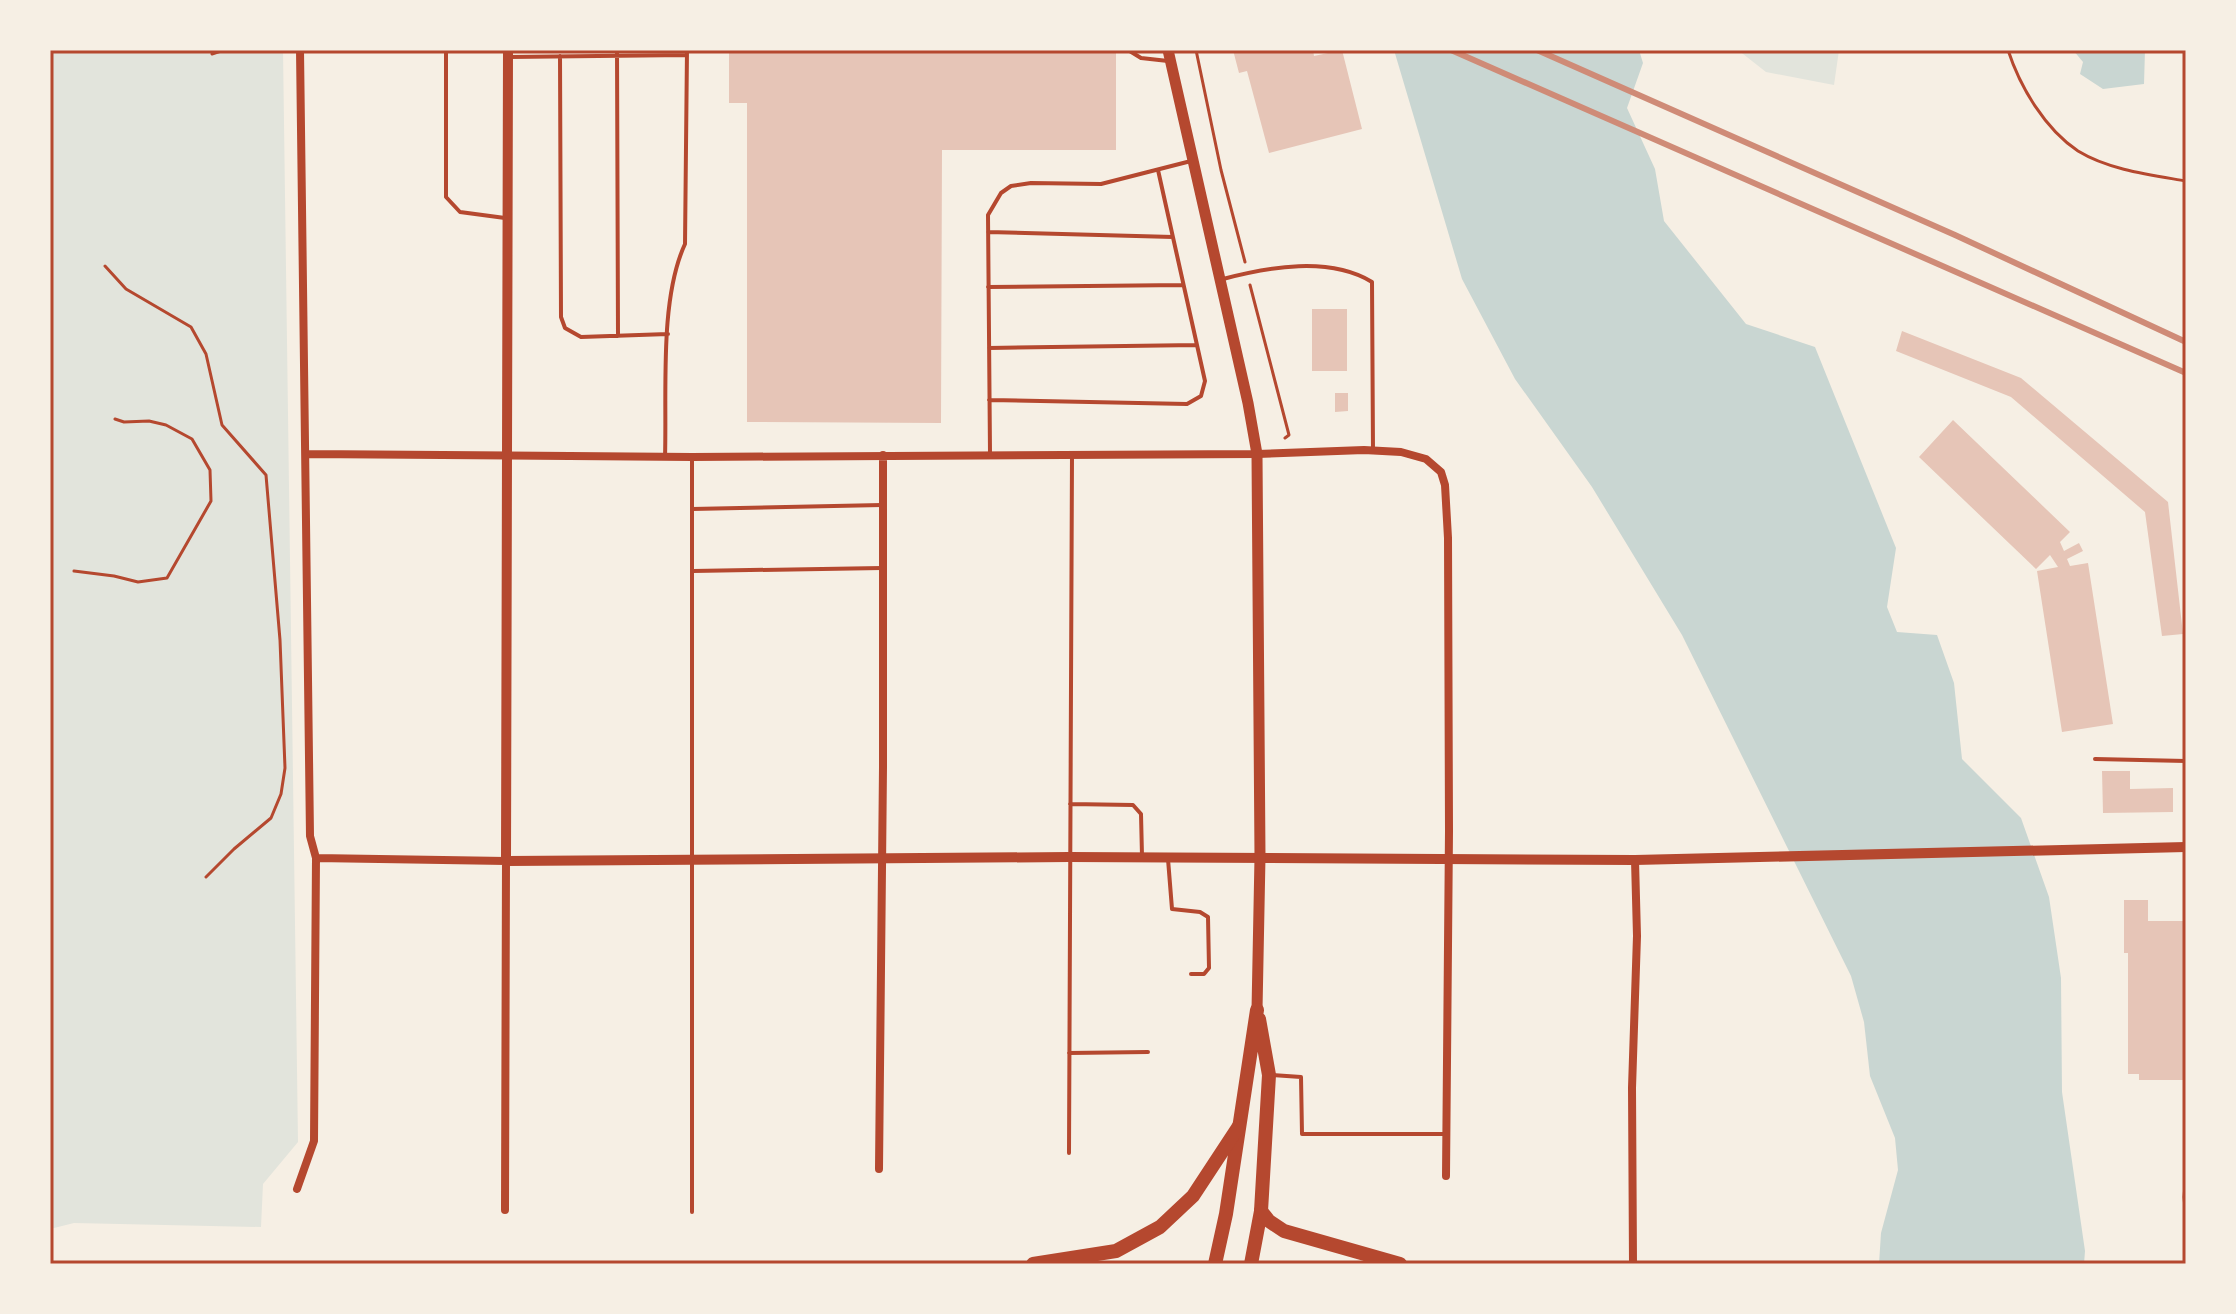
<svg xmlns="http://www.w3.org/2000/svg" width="2236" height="1314" font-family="'Roboto Condensed',sans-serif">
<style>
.green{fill:#e2e4dc}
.water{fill:#c9d6d2}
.building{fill:#e6c5b7}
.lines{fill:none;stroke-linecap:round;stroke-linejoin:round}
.path{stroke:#b5482f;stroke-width:3}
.service{stroke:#b5482f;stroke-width:4}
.minor{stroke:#b5482f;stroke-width:8}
.tertiary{stroke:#b5482f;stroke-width:10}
.secondary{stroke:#b5482f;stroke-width:11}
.trunk{stroke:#b5482f;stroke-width:14}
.motorway{stroke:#b5482f;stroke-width:14}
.rail{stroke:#cf8b77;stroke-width:6}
.neatline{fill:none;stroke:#b5482f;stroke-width:3}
</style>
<rect width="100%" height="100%" fill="#f6efe4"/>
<path class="green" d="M50 50H283L298 1142 263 1184 261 1227 74 1223 50 1229Z
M1738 50H1839L1834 85 1766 72Z"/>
<path class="water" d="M1394 50H1639L1643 63 1627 108 1655 169 1664 221 1746 324 1815 347 1896 548 1887 607 1897 632 1937 635 1954 683 1962 759 2021 818 2049 897 2061 978 2062 1092 2085 1251 2084 1264H1879L1881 1233 1898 1170 1895 1138 1870 1076 1864 1022 1851 976 1682 635 1592 487 1515 379 1462 279Z
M2073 50H2145L2144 84 2103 89 2080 74 2083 62Z"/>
<path class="building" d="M729 50H1116V150H942L941 423 747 422V103H729Z
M1233 50H1313L1314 56 1342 50 1362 129 1269 153 1247 71 1239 73Z
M1312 309H1347V371H1312Z
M1902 331 2021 378 2168 502 2183 634 2162 636 2145 512 2011 397 1896 351Z
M1335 393H1348V411L1335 412Z
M1953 420 2070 532 2060 542 2064 551 2079 543 2083 551 2067 559 2070 566 2088 563 2113 724 2062 732 2037 571 2058 567 2050 555 2036 569 1919 457Z
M2102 771H2130V789L2173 788V812L2103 813Z
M2124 900H2148V921H2186V1080H2139V1074H2128V953H2124Z"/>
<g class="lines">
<path class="path" d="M1196 50 1221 170 1245 262
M2008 50C2020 87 2045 129 2078 151 2109 170 2151 175 2186 181
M212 54 224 50
M105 266 126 289 191 327 206 354 222 425 266 475 280 640 285 768 281 794 271 818 234 849 206 877
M1250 285 1289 435 1285 438
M74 571 114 576 138 582 167 578 211 501 210 470 192 439 166 425 149 421 124 422 115 419
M2186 1173 2184 1197 2186 1221"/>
<path class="service" d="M446 50V197L460 212 505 218
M617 50 618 336
M1128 50 1141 58 1168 61
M560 56 561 317 565 328 581 337 668 334
M509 57 687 55
M988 232 1173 237
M1223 279C1269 267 1329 256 1372 282L1373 451
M988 287 1183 285
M989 348 1197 345
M989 400 1187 404 1201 396 1205 381 1158 170
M990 453 988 215 1001 193 1011 186 1031 183 1101 184 1191 161
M665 457C667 394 659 300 685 244L687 50
M692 509 882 505
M693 571 882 568
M2095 759 2186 761
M1070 804 1133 805 1141 814 1142 856
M1168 859 1172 909 1200 912 1208 917 1209 968 1204 974H1191
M1069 1053 1148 1052
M1272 1075 1301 1077 1302 1134H1446
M1069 1153 1072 455
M692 1212V458"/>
<path class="minor" d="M307 454 692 457 1257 454 1364 450 1401 452 1426 459 1441 472 1445 485 1448 538 1449 831 1446 1176
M316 858 506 861 505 1210
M879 1169 883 767V455
M297 1189 314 1141 316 858 310 836 300 50
M1633 1264 1632 1088 1637 936 1635 860"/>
<path class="tertiary" d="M508 50 506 861 1069 857 1635 860 2186 847"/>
<path class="secondary" d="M1168 50 1248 403 1257 454 1260 857 1257 1010"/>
<path class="trunk" d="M1215 1264 1226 1214 1257 1010
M1251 1264 1261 1211 1269 1075 1259 1019"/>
<path class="motorway" d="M1261 1211 1269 1221 1284 1231 1400 1264
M1033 1264 1116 1251 1160 1227 1193 1196 1239 1126"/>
<path class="rail" d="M1451 50 2186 373
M1537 50 1955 235 2186 342"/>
</g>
<rect width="2236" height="1314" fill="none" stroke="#f6efe4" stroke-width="104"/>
<rect x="52" y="52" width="2132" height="1210" class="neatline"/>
</svg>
